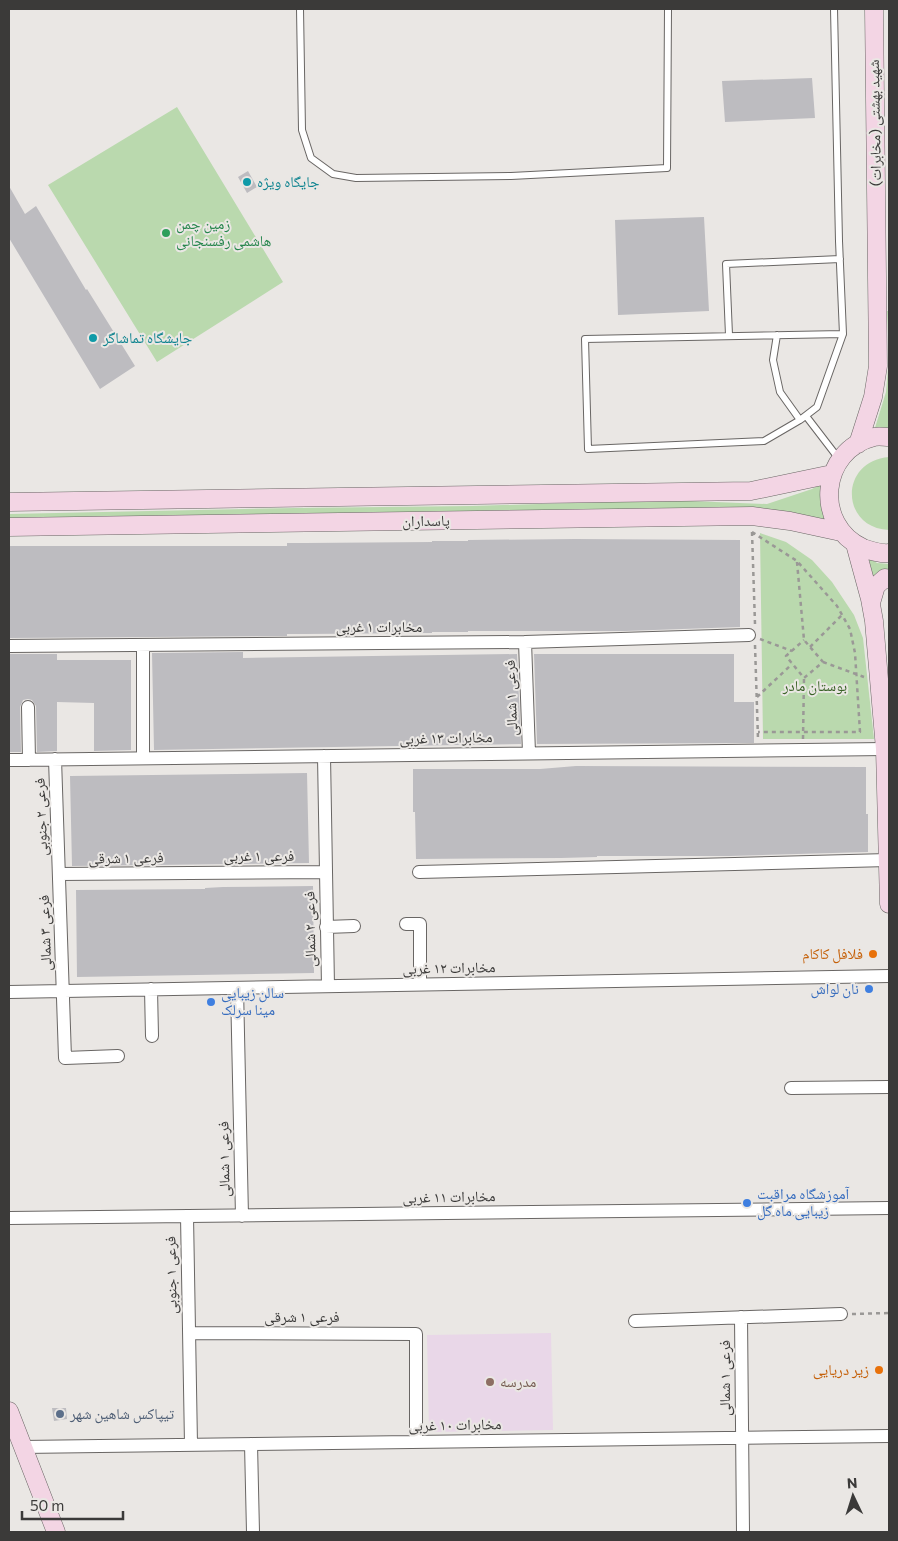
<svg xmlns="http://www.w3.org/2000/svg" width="898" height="1541" font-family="Commissioner,'Noto Naskh Arabic',sans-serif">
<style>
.education{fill:#e9d7e8}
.green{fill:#bad9ae}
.building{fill:#bdbcc0}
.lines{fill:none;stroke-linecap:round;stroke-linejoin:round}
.service-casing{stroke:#696664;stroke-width:8}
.minor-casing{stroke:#696664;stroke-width:14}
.secondary-casing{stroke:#696664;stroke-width:19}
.path{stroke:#9a9896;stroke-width:2.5;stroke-dasharray:4 4;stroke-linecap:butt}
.service{stroke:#fff;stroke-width:6}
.minor{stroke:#fff;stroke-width:12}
.secondary{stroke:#f3d5e4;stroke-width:18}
.culture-dot{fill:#0f9aa8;stroke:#eae7e4;stroke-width:2}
.leisure-dot{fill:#2e9e5b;stroke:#eae7e4;stroke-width:2}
.food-dot{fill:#e8710a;stroke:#eae7e4;stroke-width:2}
.shop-dot{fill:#3f7fe0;stroke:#eae7e4;stroke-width:2}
.education-dot{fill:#8d6e63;stroke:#eae7e4;stroke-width:2}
.service-dot{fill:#5c6f8a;stroke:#eae7e4;stroke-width:2}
.labels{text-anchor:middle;stroke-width:4;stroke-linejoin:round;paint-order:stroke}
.street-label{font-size:15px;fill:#3b3a39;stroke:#eae7e4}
.culture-label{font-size:15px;fill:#0d838f;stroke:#eae7e4;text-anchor:start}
.leisure-label{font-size:15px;fill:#27864d;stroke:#eae7e4;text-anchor:start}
.park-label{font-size:15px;fill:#3a6227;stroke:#eae7e4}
.food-label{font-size:15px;fill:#c56008;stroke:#eae7e4;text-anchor:end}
.shop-label{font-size:15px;fill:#366cbe;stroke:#eae7e4;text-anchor:start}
.education-label{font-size:15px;fill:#785e54;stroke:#eae7e4;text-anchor:start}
.service-label{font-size:15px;fill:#4e5e75;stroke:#eae7e4;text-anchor:start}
</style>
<rect width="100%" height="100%" fill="#eae7e4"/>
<path class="education" d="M551 1333 553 1430 429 1432 427 1335Z"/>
<path class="green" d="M177 107 283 282 157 362 48 185Z
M887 311H889V428L874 431 886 392 889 357Z
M889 457V530C840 528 839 461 889 457Z
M826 482 823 512 826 523 9 525V514L295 508 472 506 665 500 767 504 812 489Z
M760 533 786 542 812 560 832 582 854 615 863 638 874 739H763Z
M869 558 877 563 889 564V571L873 583Z"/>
<path class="building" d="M812 78 815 118 725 122 722 81Z
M248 171 257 187 247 193 238 177Z
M9 186 25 214 36 206 86 290 87 289 135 366 100 389 9 238Z
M704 217 709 311 618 315 615 220Z
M575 539 740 540V627L625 631H468V632H432V633L305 634H287V636L9 638V546H287V543H305L432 542V541H468V540Z
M243 652V658L517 654 521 744 154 750 152 653Z
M9 654H57V660H131V750L94 751V703L57 702V751L37 752 36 706 32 700 28 699 23 700 20 707 21 752H9Z
M534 654H734V702H754V743L537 744Z
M576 766 866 767V814H868V852L730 856H597V857L561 858 416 859 415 812H413V769H540Z
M307 773 309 863 72 866 70 776Z
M313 886 314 973 77 977 76 890 205 889V888L223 887Z
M52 1408H66L67 1419 54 1421Z"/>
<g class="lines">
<defs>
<path id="service" d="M300 9 302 130 311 158 333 174 356 178 511 176 667 168 668 9
M729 335 726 264 840 259
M777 335 773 360 780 392 800 420 817 407 843 334 839 241 834 9
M806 416 839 459
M800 420 764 441 588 449 585 339 843 334"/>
<path id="minor" d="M525 642 529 753
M143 645V758
M9 646 525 642 749 635
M28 707 29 760
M324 756 328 986
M55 759 65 1058 118 1056
M9 760 885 749
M419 872 888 860
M59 874 326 872
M406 924H420V984
M326 927 354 926
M237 988 242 1216
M151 989 152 1036
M9 992 889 976
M791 1088 889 1087
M187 1216 191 1444
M9 1218 889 1208
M741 1317 743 1532
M635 1321 841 1314
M189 1333 416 1334V1442
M251 1444 253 1532
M22 1447 889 1436"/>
<path id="secondary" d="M889 437C884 437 879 436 874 437 820 450 813 525 863 548 872 551 880 554 889 553
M858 444 873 397 878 366 874 9
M9 502 751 491 832 474
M9 527 752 516 790 521 841 532
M855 544 870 599 874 621 885 749 889 904
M871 603 876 586 885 578 889 579
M9 1411 56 1532"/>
</defs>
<use href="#service" class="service-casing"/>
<use href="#minor" class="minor-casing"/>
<use href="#secondary" class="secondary-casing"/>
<path class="path" d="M752 532 797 561 837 606 850 629 855 653 860 732H758
M752 532 755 624
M797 562 804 640 823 662 804 678 786 656 804 640
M760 639 792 651
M755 645 758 739
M810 647 842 615
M823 662 864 677
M757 697 792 664
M803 739 804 678
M852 1314 889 1313"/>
<use href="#service" class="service"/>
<use href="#minor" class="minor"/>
<use href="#secondary" class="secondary"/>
</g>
<g class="culture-dot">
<circle cx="247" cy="182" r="5"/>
<circle cx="93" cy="338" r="5"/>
</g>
<circle class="leisure-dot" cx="166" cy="233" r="5"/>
<g class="food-dot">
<circle cx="873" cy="954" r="5"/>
<circle cx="879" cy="1370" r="5"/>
</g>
<g class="shop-dot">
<circle cx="869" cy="989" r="5"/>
<circle cx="211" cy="1002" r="5"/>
<circle cx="747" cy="1203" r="5"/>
</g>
<circle class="education-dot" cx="490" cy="1382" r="5"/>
<circle class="service-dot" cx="60" cy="1414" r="5"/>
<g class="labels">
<g class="street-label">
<text transform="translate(875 123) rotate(-91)" y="5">شهید بهشتی (مخابرات)</text>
<text transform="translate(426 521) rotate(-1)" y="5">پاسداران</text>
<text x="379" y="632">مخابرات ۱ غربی</text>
<text transform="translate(511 698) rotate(-92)" y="5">فرعی ۱ شمالی</text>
<text transform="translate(446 738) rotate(-1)" y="5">مخابرات ۱۳ غربی</text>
<text transform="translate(41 817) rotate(-92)" y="5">فرعی ۲ جنوبی</text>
<text x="259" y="861">فرعی ۱ غربی</text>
<text transform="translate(126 858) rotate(-1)" y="5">فرعی ۱ شرقی</text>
<text transform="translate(310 929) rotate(-91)" y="5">فرعی ۲ شمالی</text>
<text transform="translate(45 933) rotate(-92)" y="5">فرعی ۳ شمالی</text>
<text transform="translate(449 968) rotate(-1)" y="5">مخابرات ۱۲ غربی</text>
<text transform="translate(224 1159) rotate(-91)" y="5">فرعی ۱ شمالی</text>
<text transform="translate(449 1197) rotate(-1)" y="5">مخابرات ۱۱ غربی</text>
<text transform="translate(171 1275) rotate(-91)" y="5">فرعی ۱ جنوبی</text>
<text x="302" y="1322">فرعی ۱ شرقی</text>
<text transform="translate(725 1378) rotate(-90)" y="5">فرعی ۱ شمالی</text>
<text transform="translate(455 1425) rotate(-1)" y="5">مخابرات ۱۰ غربی</text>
</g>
<g class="culture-label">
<text x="257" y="187">جایگاه ویژه</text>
<text x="103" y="343">جایشگاه تماشاگر</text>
</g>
<g class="leisure-label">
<text x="176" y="229">زمین چمن<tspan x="176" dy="17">هاشمی رفسنجانی</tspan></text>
</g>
<g class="park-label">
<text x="815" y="691">بوستان مادر</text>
</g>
<g class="food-label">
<text x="863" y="959">فلافل کاکام</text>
<text x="869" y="1375">زیر دریایی</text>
</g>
<g class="shop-label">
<text x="859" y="994" text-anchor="end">نان لواش</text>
<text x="221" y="998">سالن زیبایی<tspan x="221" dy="17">مینا سرلک</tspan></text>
<text x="757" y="1199">آموزشگاه مراقبت<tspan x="757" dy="17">زیبایی ماه گل</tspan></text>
</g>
<g class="education-label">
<text x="500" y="1387">مدرسه</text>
</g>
<g class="service-label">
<text x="70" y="1419">تیپاکس شاهین شهر</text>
</g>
</g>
<rect width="898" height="1541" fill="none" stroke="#3b3a39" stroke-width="20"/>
<g transform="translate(853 1496) rotate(356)" stroke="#eae7e4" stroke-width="4" paint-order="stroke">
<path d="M0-4L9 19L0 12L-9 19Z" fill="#3b3a39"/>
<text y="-8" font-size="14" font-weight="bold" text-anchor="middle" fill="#3b3a39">N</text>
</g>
<path d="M22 1511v8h101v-8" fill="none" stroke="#3b3a39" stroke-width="2.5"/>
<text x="30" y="1511" font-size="15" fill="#3b3a39" stroke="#eae7e4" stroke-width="4" paint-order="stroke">50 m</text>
</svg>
